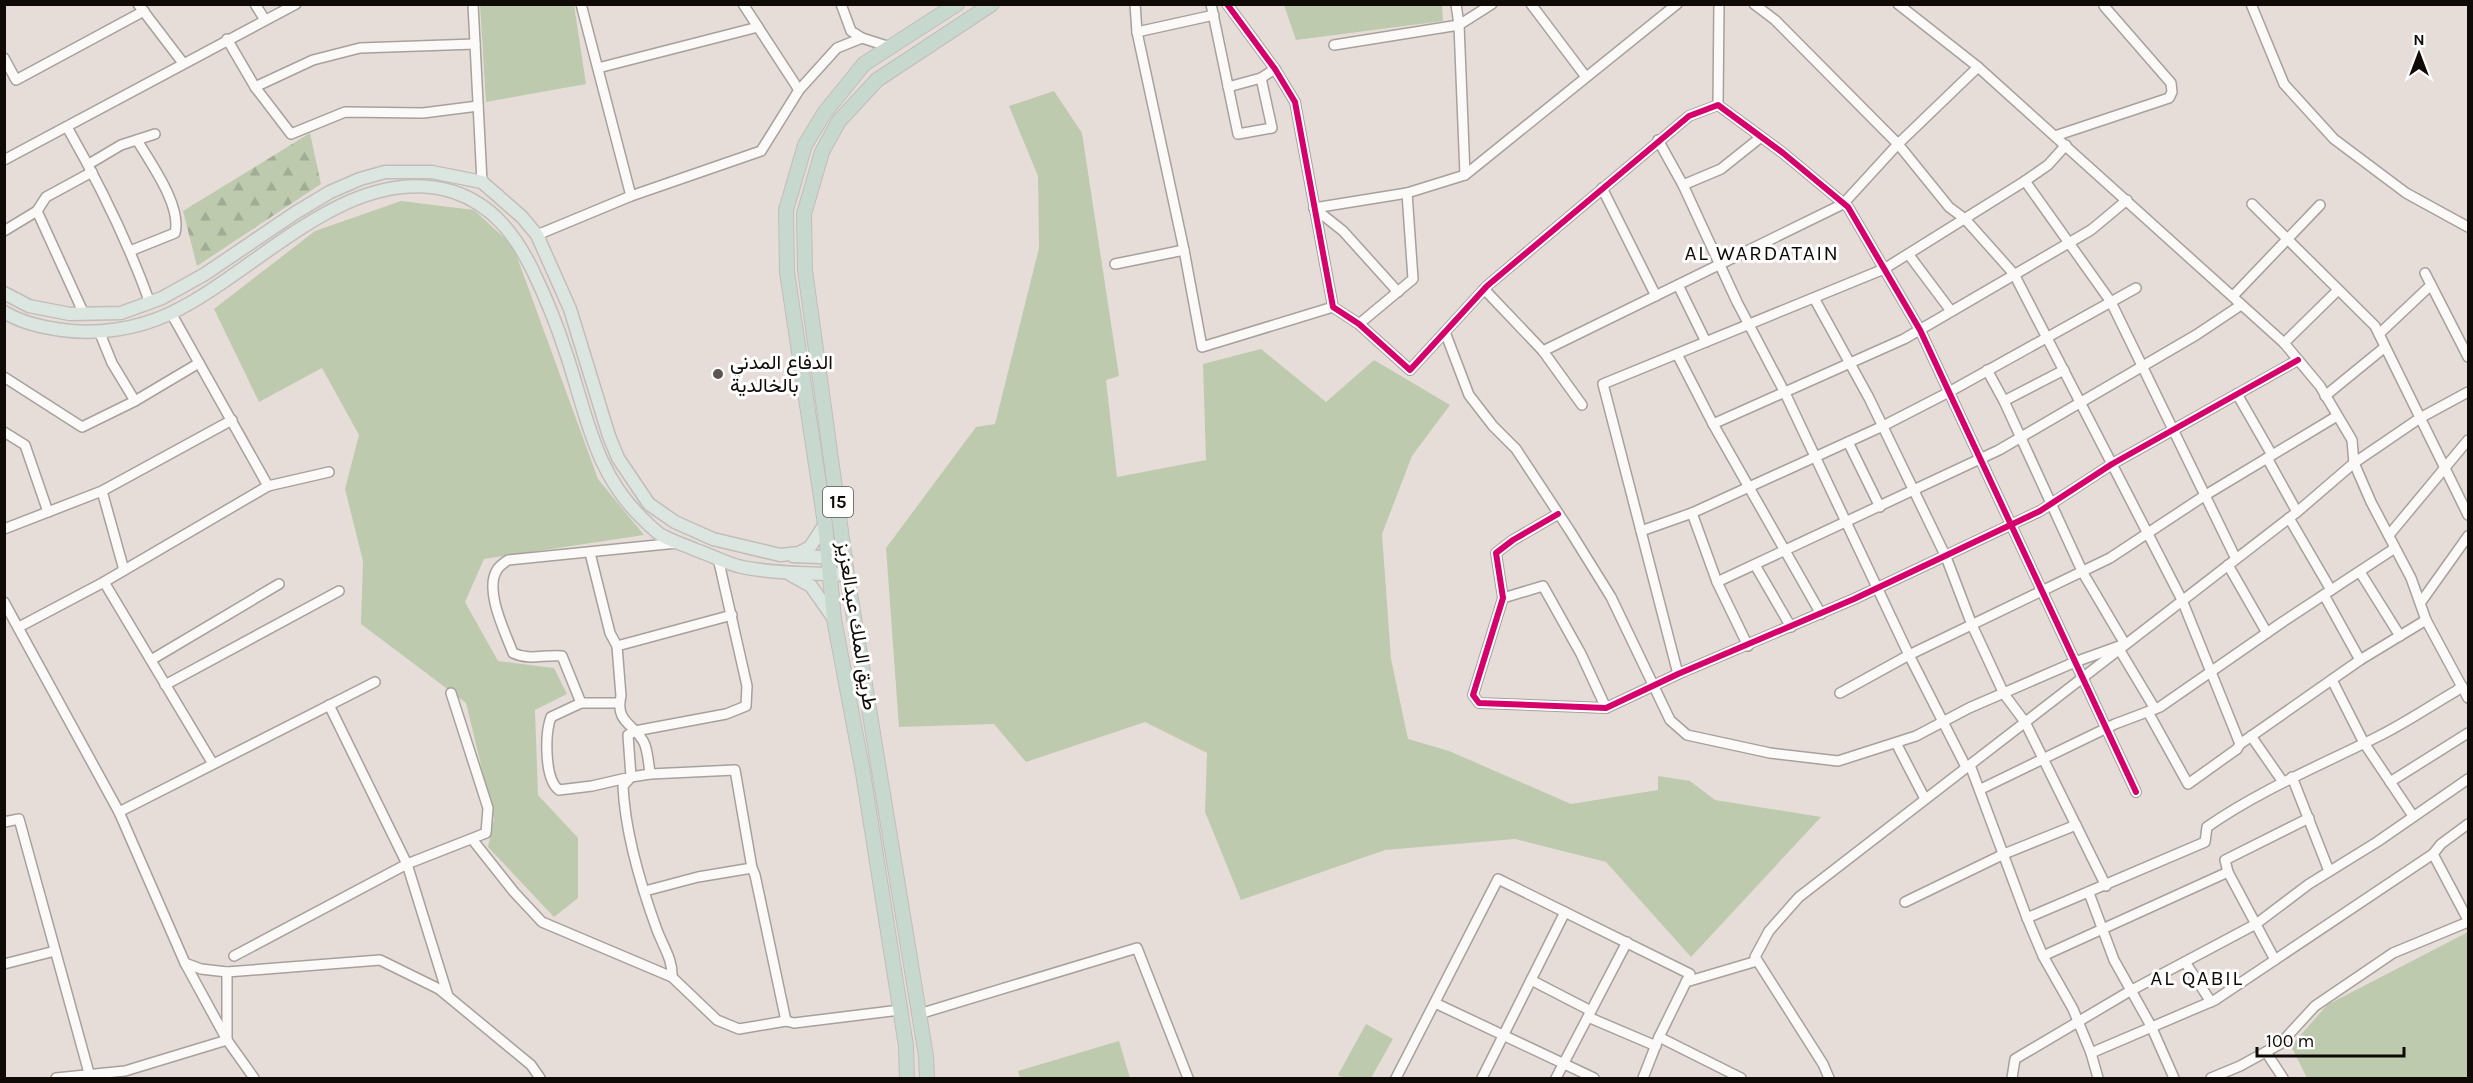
<svg xmlns="http://www.w3.org/2000/svg" width="2473" height="1083" font-family="Karla,Vazirmatn,sans-serif">
<style>
.green{fill:#bdcaae}
.forest{fill:url(#forest-firs)}
.lines{fill:none;stroke-linecap:round;stroke-linejoin:round}
.minor-casing{stroke:#a7a09c;stroke-width:12}
.major-casing{stroke:#c2bdba;stroke-width:15}
.highway-casing{stroke:#c2bdba;stroke-width:16}
.minor{stroke:#fbfaf9;stroke-width:9}
.major{stroke:#dce6e0;stroke-width:12}
.highway{stroke:#c7d9cf;stroke-width:14}
.cycleway-casing{stroke:#fff;stroke-width:10}
.cycleway{stroke:#d6006c;stroke-width:6}
.poi-dot{fill:#5b5450;stroke:#fff;stroke-width:2}
.labels{text-anchor:middle;dominant-baseline:central;stroke-width:6;stroke-linejoin:round;paint-order:stroke}
.shield{fill:#fff;stroke:#585451;stroke-width:1.5}
.shield-label{font-size:18px;font-weight:bold;fill:#100a07}
.poi-label{font-size:20px;fill:#100a07;stroke:#fff;text-anchor:start}
.street-label{font-size:20px;fill:#100a07;stroke:#fff}
.neighbourhood-label{font-size:21px;letter-spacing:1.5px;fill:#100a07;stroke:#fff}
</style>
<defs>
<pattern id="forest-firs" width="22" height="20" patternUnits="userSpaceOnUse" patternTransform="scale(1.5)"><rect width="22" height="20" fill="#bdcaae"/><path d="M5 1l3.5 6h-7zM16 11l3.5 6h-7z" fill="#a1ac94"/></pattern>
</defs>
<rect width="100%" height="100%" fill="#e7ddd8"/>
<g class="green">
<polygon points="480,5 574,5 586,84 486,102"/>
<polygon points="1284,5 1442,5 1443,21 1296,40"/>
<polygon points="1054,91 1082,133 1119,376 1106,380 1117,477 1206,460 1203,364 1261,349 1326,402 1374,360 1450,405 1412,456 1382,534 1391,659 1408,739 1449,751 1571,804 1658,790 1658,776 1690,781 1715,800 1821,817 1691,957 1606,862 1515,839 1385,850 1241,900 1205,812 1207,753 1145,722 1026,762 994,724 899,727 886,548 976,427 995,424 1039,248 1038,176 1009,106"/>
<polygon points="401,201 474,210 513,246 598,479 644,535 484,559 465,602 498,661 554,668 567,694 535,710 538,795 578,838 578,898 554,917 488,847 494,819 466,703 361,624 363,561 345,489 359,435 322,368 259,402 214,309 315,231"/>
<polygon points="2468,932 2468,1078 2307,1078 2291,1046 2327,1005"/>
<polygon points="1366,1024 1393,1039 1371,1078 1344,1078 1338,1075"/>
<polygon points="1119,1041 1130,1078 1020,1078 1018,1071"/>
</g>
<polygon class="forest" points="310,133 321,184 197,266 183,211"/>
<g class="lines">
<g class="minor-casing">
<g id="minor">
<polyline points="138,4 183,63"/>
<polyline points="255,4 265,20"/>
<polyline points="473,4 482,182"/>
<polyline points="581,4 631,196"/>
<polyline points="743,4 799,90"/>
<polyline points="1135,4 1137,32 1184,250 1202,347 1333,307"/>
<polyline points="1211,4 1238,134 1272,128 1261,78"/>
<polyline points="1227,4 1275,69 1295,102 1333,307 1359,324 1410,370 1487,286 1689,116 1718,105 1783,153 1848,207 1920,330 2136,792"/>
<polyline points="1456,4 1459,25 1465,175"/>
<polyline points="1531,4 1586,77"/>
<polyline points="1754,4 1775,20 1898,144 1949,207 1965,219 2014,274 2182,600 2240,744"/>
<polyline points="1898,4 1978,67 2284,343 2320,386 2352,440 2354,463 2371,502 2411,578 2426,620 2468,698"/>
<polyline points="2251,4 2284,84 2334,139 2406,193 2468,227"/>
<polyline points="1137,32 1214,15"/>
<polyline points="862,38 890,47"/>
<polyline points="227,39 255,87 313,60 360,48 475,44"/>
<polyline points="1334,45 1459,25 1492,4"/>
<polyline points="4,58 16,80 144,11"/>
<polyline points="598,68 758,27"/>
<polyline points="255,87 291,134 345,112 423,113 478,106"/>
<polyline points="1228,87 1261,78 1275,69"/>
<polyline points="1718,105 1719,4"/>
<path d="M67 127C99 183 128 242 150 303"/>
<polyline points="2055,136 2169,98 2172,92 2171,83 2104,6"/>
<polyline points="1658,140 1683,185 1737,302 1785,393 1909,655 1966,767"/>
<polyline points="4,160 296,4"/>
<polyline points="89,164 121,145 155,134"/>
<polyline points="2025,181 2111,302 2236,559"/>
<polyline points="1683,185 1721,169 1761,137"/>
<polyline points="1602,188 1656,296"/>
<polyline points="2252,204 2375,326 2468,515"/>
<polyline points="1314,208 1407,193 1465,175 1677,4"/>
<polyline points="1314,208 1343,231 1398,292"/>
<polyline points="37,211 84,314"/>
<polyline points="4,231 37,211 46,197 92,172"/>
<polyline points="537,235 631,196 761,151 799,90 837,48 862,38 851,31 841,4"/>
<path d="M130 251 175 233C182 206 151 164 137 140"/>
<polyline points="1909,255 1951,311"/>
<polyline points="1115,264 1184,250"/>
<polyline points="2425,273 2468,357"/>
<polyline points="1678,285 1706,342"/>
<polyline points="1484,289 1543,351 1582,405"/>
<polyline points="2234,295 2320,205"/>
<polyline points="1814,298 1869,398 1946,557 1972,625 2004,694 2025,722 2106,886"/>
<polyline points="1359,324 1413,279 1407,193"/>
<polyline points="99,331 112,363 135,401"/>
<polyline points="1445,332 1469,395 1493,426 1516,449 1570,531 1611,597 1670,720 1687,735 1770,753 1838,761 1916,736 1969,708 2075,662 2125,644 2083,573 2004,401 1987,370"/>
<polyline points="2379,334 2431,285"/>
<polyline points="2284,343 2338,290"/>
<polyline points="1543,351 1843,204 1898,144 1978,67"/>
<polyline points="1677,354 1713,424 1821,614"/>
<polyline points="4,377 82,427 135,401 199,363"/>
<polyline points="2237,394 2272,455"/>
<polyline points="2325,396 2385,347"/>
<polyline points="2004,401 2064,370"/>
<polyline points="1713,424 1904,339 2091,230 2127,200"/>
<polyline points="4,432 25,445 48,512"/>
<polyline points="1848,442 1880,507"/>
<polyline points="2267,458 2297,512"/>
<polyline points="268,486 329,472"/>
<polyline points="102,491 124,570"/>
<polyline points="1692,513 1717,582"/>
<polyline points="1558,514 1513,540 1496,553 1503,598 1473,695 1479,703 1606,708 1678,674 1854,599 2040,511 2112,464 2298,360"/>
<polyline points="2289,518 2331,590"/>
<polyline points="4,529 102,491 232,420"/>
<polyline points="1641,531 1692,513 1883,426 1949,392 2136,288"/>
<polyline points="2389,535 2468,440"/>
<path d="M590 553 610 633 617 646 621 696C614 724 638 725 645 745 648 754 649 765 650 774"/>
<polyline points="1755,565 1791,627"/>
<polyline points="2228,565 2267,633"/>
<polyline points="2360,572 2400,636"/>
<polyline points="104,582 213,764"/>
<polyline points="2324,595 2360,660"/>
<polyline points="1503,598 1543,586 1581,654 1606,708"/>
<polyline points="4,602 119,812 185,963 227,1040 254,1078"/>
<polyline points="2421,602 2468,536"/>
<polyline points="19,627 104,582 268,486 171,313"/>
<polyline points="617,646 732,615"/>
<polyline points="1748,646 1717,582 1999,450 2196,335 2241,305"/>
<polyline points="2119,649 2155,709"/>
<polyline points="151,660 279,584"/>
<polyline points="1678,674 1603,384 1884,269 2025,181 2048,165 2066,145"/>
<polyline points="2332,680 2364,743 2413,816"/>
<polyline points="165,685 339,591"/>
<polyline points="1840,693 1909,655 2110,558 2204,496 2337,416"/>
<path d="M581 703 551 717C545 733 544 779 559 790L592 786 631 777 628 735 635 731 726 714 746 706 747 686 718 558"/>
<path d="M619 703H581L562 656C544 654 530 661 513 653 505 632 484 590 497 570 499 566 504 563 508 560L677 543"/>
<polyline points="329,705 407,864 448,996"/>
<polyline points="2148,712 2188,784 2237,749 2240,744 2360,660 2426,620"/>
<polyline points="2251,736 2283,782"/>
<polyline points="1896,743 1925,799"/>
<polyline points="1970,765 2027,918 2043,956 2073,1009 2091,1053 2098,1078"/>
<polyline points="2292,777 2329,871"/>
<polyline points="2390,782 2468,733"/>
<polyline points="1981,789 2115,724 2160,707 2284,621 2392,550 2394,546"/>
<polyline points="119,812 375,682"/>
<polyline points="4,822 19,819 89,1073"/>
<polyline points="472,839 514,892 542,922 672,977 717,1020 739,1029 786,1021 794,1023 900,1010"/>
<polyline points="2433,854 2468,920"/>
<polyline points="645,891 698,877 752,868"/>
<polyline points="2089,893 2114,960 2151,1026 2174,1078"/>
<polyline points="1905,902 2004,854 2076,825"/>
<path d="M2027 918 2205 842 2207 827C2260 790 2319 766 2377 737 2404 724 2430 706 2456 691L2462 686"/>
<polyline points="234,956 407,864 486,833 488,808 451,693"/>
<polyline points="2043,956 2228,872"/>
<polyline points="2275,960 2228,872 2225,860 2309,818"/>
<polyline points="2185,962 2211,1002"/>
<polyline points="185,963 201,969 227,972 380,960 439,989 531,1065 540,1078"/>
<polyline points="4,964 55,951"/>
<path d="M672 977C673 960 663 946 657 930 641 886 625 832 623 786L631 777 650 774 735 770 752 868 755 875 786 1021"/>
<polyline points="1531,980 1591,1011"/>
<polyline points="1686,982 1757,961"/>
<polyline points="1435,1003 1594,1078"/>
<polyline points="919,1014 1137,948 1188,1078"/>
<polyline points="1588,1017 1656,1046"/>
<polyline points="1659,1037 1741,1078"/>
<polyline points="2266,1052 2283,1078"/>
<polyline points="2091,1053 2215,1000 2433,854 2441,844 2468,824"/>
<polyline points="56,1078 125,1071 227,1040 227,972"/>
<polyline points="1396,1078 1498,879 1690,974 1659,1037 1643,1078"/>
<polyline points="1482,1078 1565,912"/>
<polyline points="1556,1078 1627,942"/>
<polyline points="1829,1078 1823,1064 1755,957 1769,931 1799,897 2297,512 2354,463 2420,418 2468,392"/>
<polyline points="2012,1078 2015,1059 2130,991 2256,924 2309,884 2377,842 2468,779"/>
<polyline points="2211,1078 2240,1066 2280,1044 2315,1006 2393,953 2468,922"/>
</g>
</g>
<g class="major-casing">
<g id="major">
<polyline points="4,293 29,306 70,314 121,313 162,298 205,274 295,213 330,192 360,179 385,172 432,172 482,182 522,217 537,235 570,309 609,436 618,458 649,504 675,522 713,539 780,555 799,553 810,547 825,524"/>
<path d="M4 312C22 323 42 327 62 330 97 335 137 329 169 314 256 274 349 159 454 192 493 205 516 236 533 271 546 298 557 325 566 353 587 415 594 473 644 520 649 525 655 531 661 535 671 541 685 545 696 550 711 555 727 564 742 567 777 574 812 573 847 575"/>
<polyline points="793,556 846,558"/>
<polyline points="791,575 811,586 834,619"/>
</g>
</g>
<g class="highway-casing">
<g id="highway">
<polyline points="907,1078 906,1046 863,773 834,619 825,524 787,272 786,210 805,145 825,112 864,64 957,4"/>
<polyline points="927,1078 926,1056 847,575 805,270 804,214 822,152 839,121 877,80 992,4"/>
</g>
</g>
<use href="#minor" class="minor"/>
<use href="#major" class="major"/>
<use href="#highway" class="highway"/>
<g class="cycleway-casing">
<g id="cycleway">
<polyline points="1227,4 1275,69 1295,102 1333,307 1359,324 1410,370 1487,286 1689,116 1718,105 1783,153 1848,207 1920,330 2136,792"/>
<polyline points="1558,514 1513,540 1496,553 1503,598 1473,695 1479,703 1606,708 1678,674 1854,599 2040,511 2112,464 2298,360"/>
</g>
</g>
<use href="#cycleway" class="cycleway"/>
</g>
<circle class="poi-dot" cx="718" cy="374" r="6"/>
<g class="labels">
<rect class="shield" x="823" y="487" width="30" height="30" rx="4.5"/>
<g class="shield-label">
<text x="838" y="502">15</text>
</g>
<g class="poi-label">
<text x="730" y="362">الدفاع المدني<tspan x="730" dy="23">بالخالدية</tspan></text>
</g>
<g class="street-label">
<text transform="translate(857 626) rotate(81)">طريق الملك عبدالعزيز</text>
</g>
<g class="neighbourhood-label">
<text x="1762" y="253">AL WARDATAIN</text>
<text x="2197" y="978">AL QABIL</text>
</g>
</g>
<rect width="2473" height="1083" fill="none" stroke="#100a07" stroke-width="12"/>
<g transform="translate(2419 54)" stroke="#ffffff" stroke-width="4.5" paint-order="stroke">
<path d="M0-4.5L10 22L0 15L-10 22Z" fill="#100a07"/>
<text y="-9" font-size="16" font-weight="bold" text-anchor="middle" fill="#100a07">N</text>
</g>
<path d="M2257 1047v9h147v-9" fill="none" stroke="#100a07" stroke-width="3"/>
<text x="2266" y="1047" font-size="18" fill="#100a07" stroke="#ffffff" stroke-width="4.5" paint-order="stroke">100 m</text>
</svg>
